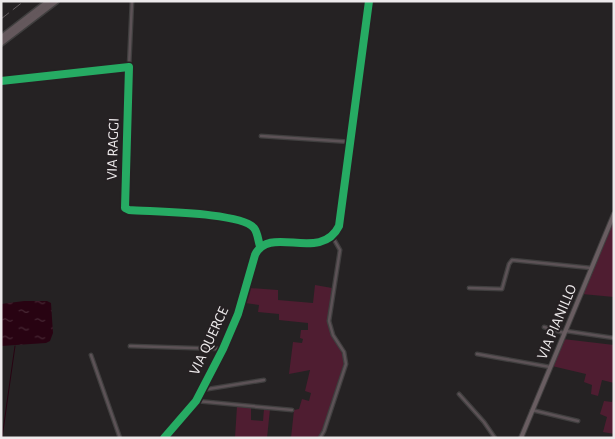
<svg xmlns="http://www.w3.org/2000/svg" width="615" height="439" font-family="'Alegreya Sans',sans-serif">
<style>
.grass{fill:#4f1d31}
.water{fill:url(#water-ripples)}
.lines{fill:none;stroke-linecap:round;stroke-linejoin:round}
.stream{stroke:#280312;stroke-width:1}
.street-casing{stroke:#403f3f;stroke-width:5}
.secondary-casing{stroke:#403f3f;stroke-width:6}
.highway-casing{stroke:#403f3f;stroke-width:8}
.street{stroke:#5c5256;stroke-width:2.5}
.secondary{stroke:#695d61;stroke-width:4}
.highway{stroke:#64585c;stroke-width:5}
.rail{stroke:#666062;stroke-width:1;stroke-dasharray:10 5;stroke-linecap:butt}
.cycleway-casing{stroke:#262123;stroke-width:11}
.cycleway{stroke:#26ab63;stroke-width:8}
.labels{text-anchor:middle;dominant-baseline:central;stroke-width:4;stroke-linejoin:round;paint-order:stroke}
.street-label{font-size:15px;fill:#edeaeb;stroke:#262123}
</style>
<defs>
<pattern id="water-ripples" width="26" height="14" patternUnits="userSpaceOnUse" patternTransform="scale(1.25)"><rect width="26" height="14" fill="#280312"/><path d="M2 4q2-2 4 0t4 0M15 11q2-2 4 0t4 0" fill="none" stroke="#482835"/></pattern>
</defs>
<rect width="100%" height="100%" fill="#252223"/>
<g class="grass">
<polygon points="612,222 614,222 614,297 582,294"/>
<path d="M315 285 332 288 328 325C331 339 344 349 344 363L324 426 318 438H291L294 410 299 409 302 399 309 401 311 393 305 391 310 370 289 374 293 342 302 343 303 339 300 338 301 330H308V323L279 320V314L258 312 259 305 245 303 249 288 278 290V300L313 303Z"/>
<polygon points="563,339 614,345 614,383 602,380 598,396 591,394 592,385 584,382 586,374 552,366"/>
<polygon points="614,396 614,434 603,432 607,417 600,414 604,401 612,402"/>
<polygon points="237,406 251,406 251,420 263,421 264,409 270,409 267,438 235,438"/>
</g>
<polygon class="water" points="24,301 47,301 51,303 53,333 50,341 46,343 1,346 1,304"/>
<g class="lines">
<polyline class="stream" points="2,438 15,346"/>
<g class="street-casing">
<g id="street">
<polyline points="129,67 132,1"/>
<path d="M1 81 129 67 125 208 129 210C152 212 241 212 254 228 258 233 258 241 260 246"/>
<polyline points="261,136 351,142"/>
<polyline points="469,288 502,289 509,264 512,260 591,268"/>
<polyline points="544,327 564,333"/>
<polyline points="566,331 614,338"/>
<polyline points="130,346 223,349"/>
<polyline points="477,354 550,367"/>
<polyline points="91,355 120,438"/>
<polyline points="202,390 264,380"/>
<polyline points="459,394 484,422 495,438"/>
<polyline points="197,401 292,410"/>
<polyline points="532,410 578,421"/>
<polyline points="320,438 324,431 346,364 344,352 333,335 329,321 340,250 332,236"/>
</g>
</g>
<g class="secondary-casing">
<g id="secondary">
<path d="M164 438 196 401 223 349 238 314 255 255C269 224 321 263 339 226L369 3"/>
<polyline points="521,438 614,214"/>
</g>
</g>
<g class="highway-casing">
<g id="highway">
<polyline points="1,38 49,1"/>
<polyline points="1,43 56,1"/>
</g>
</g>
<use href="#street" class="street"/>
<use href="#secondary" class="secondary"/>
<use href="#highway" class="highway"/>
<polyline class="rail" points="1,19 24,1"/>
<g class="cycleway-casing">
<g id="cycleway">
<path d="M1 81 129 67 125 208 129 210C152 212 241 212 254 228 258 233 258 241 260 246"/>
<path d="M164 438 196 401 223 349 238 314 255 255C269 224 321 263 339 226L369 1"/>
</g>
</g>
<use href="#cycleway" class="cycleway"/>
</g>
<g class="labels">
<g class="street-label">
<text transform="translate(113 149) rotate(-88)">VIA RAGGI</text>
<text transform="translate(557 322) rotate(-67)">VIA PIANILLO</text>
<text transform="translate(209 341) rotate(-65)">VIA QUERCE</text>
</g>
</g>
<rect width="615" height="439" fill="none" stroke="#edeaeb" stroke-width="5"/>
</svg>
